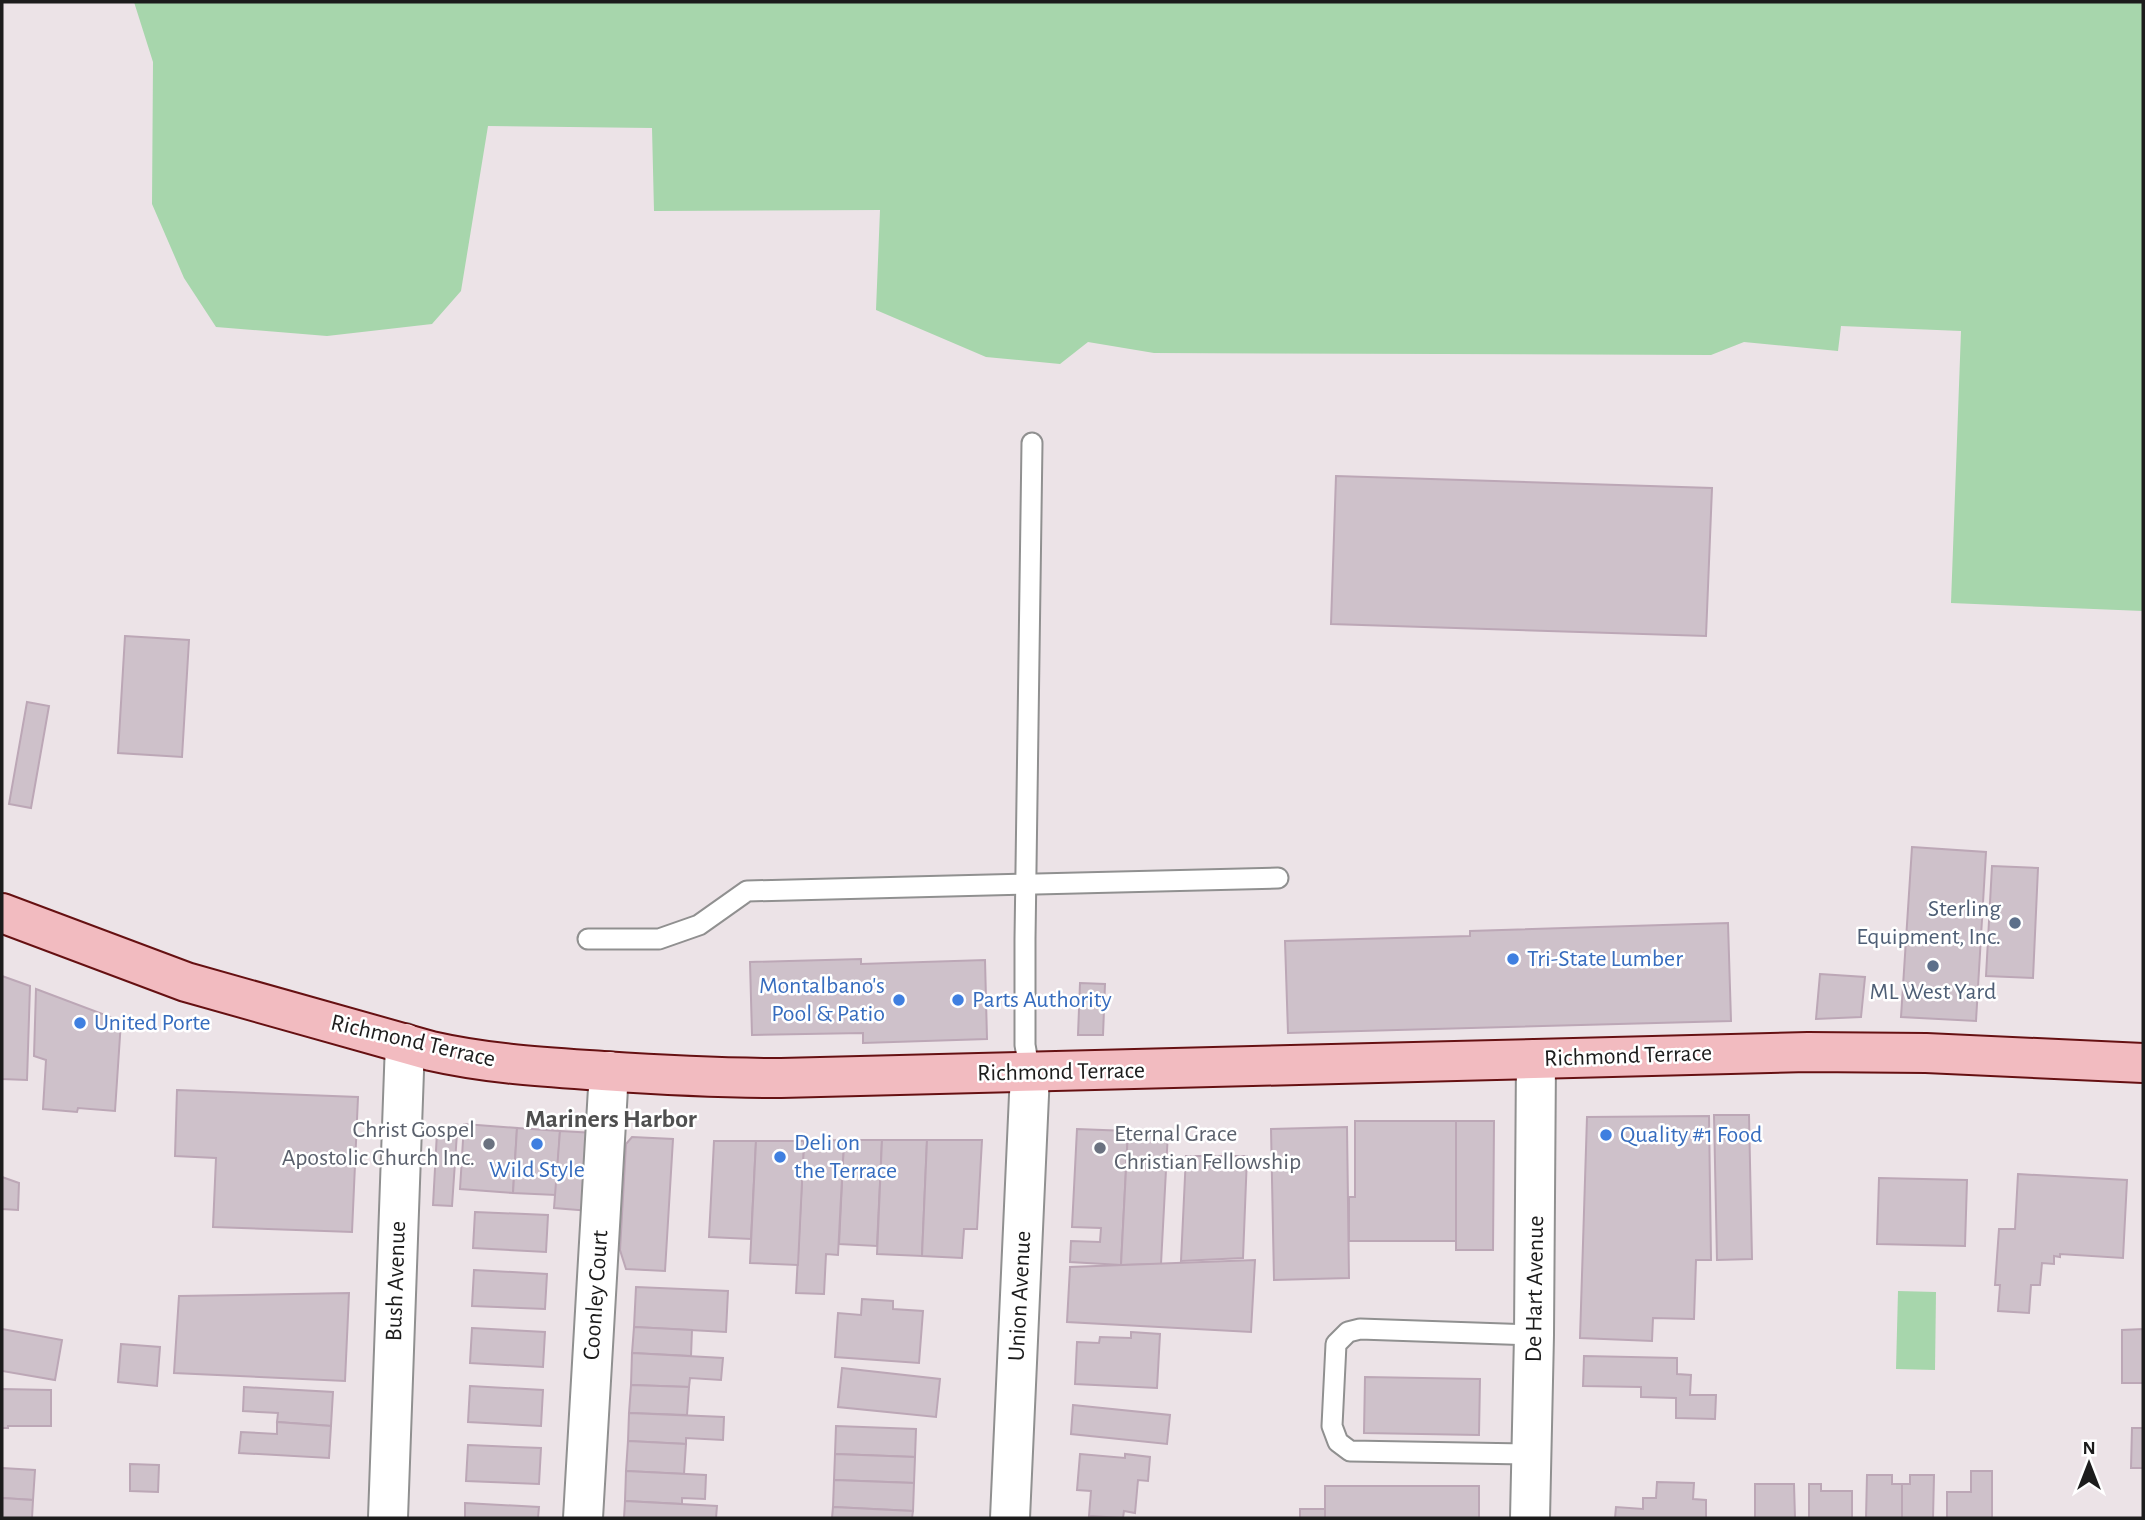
<svg xmlns="http://www.w3.org/2000/svg" width="2145" height="1520" font-family="'Alegreya Sans',sans-serif">
<style>
.water{fill:#a7d6ac}
.building{fill:#cec1ca;stroke:#bca7b6;stroke-width:2}
.lines{fill:none;stroke-linecap:round;stroke-linejoin:round}
.lane-casing{stroke:#909090;stroke-width:23}
.street-casing{stroke:#909090;stroke-width:42}
.secondary-casing{stroke:#661012;stroke-width:42}
.lane{stroke:#fff;stroke-width:19}
.street{stroke:#fff;stroke-width:38}
.secondary{stroke:#f2bbc0;stroke-width:38}
.service-dot{fill:#5c6f8a;stroke:#fff;stroke-width:2.5}
.shop-dot{fill:#3f7fe0;stroke:#fff;stroke-width:2.5}
.worship-dot{fill:#6b7280;stroke:#fff;stroke-width:2.5}
.labels{text-anchor:middle;dominant-baseline:central;stroke-width:5;stroke-linejoin:round;paint-order:stroke}
.service-label{font-size:24px;fill:#4e5e75;stroke:#fff;text-anchor:end}
.shop-label{font-size:24px;fill:#366cbe;stroke:#fff;text-anchor:start}
.street-label{font-size:24px;fill:#1c1c1c;stroke:#fff}
.worship-label{font-size:24px;fill:#5b616d;stroke:#fff;text-anchor:end}
.neighbourhood-label{font-size:26px;font-weight:bold;fill:#4f4f4f;stroke:#fff}
</style>
<rect width="100%" height="100%" fill="#ece3e7"/>
<g class="water">
<polygon points="134,2 2143,2 2143,611 1951,603 1961,331 1841,326 1838,351 1744,342 1711,355 1154,353 1088,342 1060,364 986,357 876,310 880,210 654,211 652,128 488,126 461,291 432,324 327,336 216,327 184,278 152,204 153,62"/>
<polygon points="1898,1291 1936,1292 1935,1370 1896,1369"/>
</g>
<g class="building">
<polygon points="1336,476 1712,488 1706,636 1331,624"/>
<polygon points="125,636 189,640 182,757 118,753"/>
<polygon points="27,702 49,706 31,808 9,804"/>
<polygon points="1912,847 1986,852 1976,1021 1901,1017"/>
<polygon points="1992,866 2038,868 2033,978 1986,976"/>
<polygon points="1728,923 1731,1021 1288,1033 1285,941 1470,936 1470,931"/>
<polygon points="861,959 861,964 985,960 987,1039 863,1043 863,1033 752,1035 750,962"/>
<polygon points="1820,974 1865,977 1861,1017 1816,1019"/>
<polygon points="2,976 30,986 27,1080 2,1079"/>
<polygon points="1080,983 1105,984 1103,1035 1078,1035"/>
<polygon points="36,989 121,1021 115,1111 78,1108 77,1112 43,1109 46,1060 34,1056"/>
<polygon points="177,1090 358,1097 352,1232 213,1227 216,1158 175,1156"/>
<polygon points="1714,1115 1749,1115 1752,1259 1717,1260"/>
<polygon points="1709,1116 1711,1260 1696,1260 1694,1319 1653,1318 1652,1341 1580,1338 1587,1117"/>
<polygon points="1355,1121 1456,1121 1456,1241 1349,1241 1349,1197 1355,1197"/>
<polygon points="1456,1121 1494,1121 1493,1250 1456,1250"/>
<polygon points="464,1124 517,1128 513,1193 460,1189"/>
<polygon points="1347,1127 1349,1278 1274,1280 1271,1129"/>
<polygon points="517,1128 560,1131 556,1195 513,1193"/>
<polygon points="1077,1129 1128,1131 1121,1265 1070,1262 1071,1241 1100,1242 1101,1228 1072,1227"/>
<polygon points="560,1131 595,1133 590,1211 554,1208"/>
<polygon points="1128,1131 1168,1132 1161,1264 1121,1265"/>
<polygon points="437,1132 457,1133 452,1206 433,1205"/>
<polygon points="632,1137 673,1139 665,1271 626,1269 620,1250 626,1144"/>
<polygon points="844,1140 882,1140 877,1246 839,1244"/>
<polygon points="844,1140 838,1255 826,1254 824,1294 796,1293 804,1141"/>
<polygon points="882,1140 927,1140 922,1256 877,1254"/>
<polygon points="927,1140 982,1140 977,1229 964,1229 962,1258 922,1256"/>
<polygon points="714,1141 756,1141 751,1239 709,1237"/>
<polygon points="756,1141 804,1141 798,1265 750,1263"/>
<polygon points="1186,1156 1247,1156 1243,1258 1181,1261"/>
<polygon points="2018,1174 2127,1180 2123,1258 2060,1254 2060,1257 2054,1256 2054,1264 2042,1263 2040,1285 2031,1285 2029,1313 1998,1311 2000,1285 1995,1285 1999,1229 2015,1229"/>
<polygon points="2,1177 19,1183 18,1210 2,1209"/>
<polygon points="1879,1178 1967,1180 1965,1246 1877,1244"/>
<polygon points="475,1212 548,1215 546,1252 473,1248"/>
<polygon points="1255,1260 1251,1332 1067,1322 1070,1267"/>
<polygon points="474,1270 547,1274 545,1309 472,1306"/>
<polygon points="636,1287 728,1291 726,1332 634,1327"/>
<polygon points="349,1293 345,1381 174,1373 179,1296"/>
<polygon points="862,1299 893,1301 893,1309 923,1311 919,1363 835,1357 838,1313 861,1315"/>
<polygon points="634,1327 692,1330 691,1356 632,1353"/>
<polygon points="472,1328 545,1332 543,1367 470,1363"/>
<polygon points="2,1329 62,1340 55,1380 2,1371"/>
<polygon points="2143,1329 2143,1383 2122,1383 2122,1330"/>
<polygon points="1131,1332 1160,1334 1157,1388 1075,1384 1077,1342 1099,1343 1100,1337 1131,1338"/>
<polygon points="121,1344 160,1347 157,1386 118,1382"/>
<polygon points="632,1353 723,1358 721,1380 690,1378 689,1387 631,1385"/>
<polygon points="1584,1356 1677,1358 1677,1374 1691,1375 1690,1395 1716,1395 1715,1419 1676,1418 1676,1398 1641,1397 1641,1387 1583,1386"/>
<polygon points="842,1368 940,1379 936,1417 838,1407"/>
<polygon points="1365,1377 1480,1379 1479,1435 1364,1433"/>
<polygon points="631,1385 689,1387 687,1415 629,1413"/>
<polygon points="470,1386 543,1390 541,1426 468,1422"/>
<polygon points="244,1387 333,1392 331,1426 277,1422 278,1413 243,1411"/>
<polygon points="2,1389 51,1390 51,1426 8,1426 8,1428 2,1428"/>
<polygon points="1073,1405 1170,1415 1167,1444 1071,1434"/>
<polygon points="629,1413 724,1417 723,1440 686,1438 686,1444 628,1441"/>
<polygon points="277,1422 331,1426 329,1458 239,1453 241,1432 277,1434"/>
<polygon points="836,1426 916,1429 915,1457 835,1454"/>
<polygon points="2132,1428 2143,1428 2143,1468 2131,1468"/>
<polygon points="628,1441 686,1444 684,1474 626,1471"/>
<polygon points="468,1445 541,1448 539,1484 466,1481"/>
<polygon points="835,1454 915,1457 914,1483 834,1480"/>
<polygon points="1080,1454 1125,1458 1125,1454 1150,1457 1148,1481 1138,1480 1135,1513 1124,1511 1123,1518 1089,1516 1091,1491 1077,1490"/>
<polygon points="130,1464 159,1465 158,1492 130,1491"/>
<polygon points="2,1468 35,1470 33,1500 2,1498"/>
<polygon points="626,1471 706,1475 705,1499 682,1498 682,1504 625,1501"/>
<polygon points="1971,1471 1992,1471 1992,1518 1947,1518 1947,1492 1971,1492"/>
<polygon points="1867,1475 1892,1475 1892,1484 1902,1484 1902,1518 1866,1518"/>
<polygon points="1910,1475 1934,1475 1933,1518 1902,1518 1902,1484 1910,1484"/>
<polygon points="834,1480 914,1483 913,1511 833,1507"/>
<polygon points="1657,1482 1694,1483 1693,1499 1706,1500 1706,1518 1615,1518 1616,1507 1643,1509 1643,1498 1656,1498"/>
<polygon points="1755,1484 1794,1484 1795,1518 1755,1518"/>
<polygon points="1809,1484 1821,1484 1821,1491 1852,1491 1852,1518 1809,1518"/>
<rect x="1325" y="1486" width="154" height="32"/>
<polygon points="2,1498 33,1500 32,1518 2,1518"/>
<polygon points="625,1501 717,1506 716,1518 624,1518"/>
<polygon points="465,1503 539,1507 538,1518 465,1518"/>
<polygon points="833,1507 913,1511 912,1518 832,1518"/>
<rect x="1300" y="1509" width="25" height="9"/>
</g>
<g class="lines">
<g class="lane-casing">
<g id="lane">
<polyline points="588,939 659,939 699,925 747,891 1278,878"/>
<polyline points="1030,1073 1025,1045 1025,939 1032,443"/>
<polyline points="1532,1454 1350,1451 1338,1442 1332,1426 1336,1344 1348,1332 1360,1329 1534,1335"/>
</g>
</g>
<g class="street-casing">
<g id="street">
<polyline points="388,1518 405,1043"/>
<polyline points="583,1518 609,1071"/>
<polyline points="1010,1518 1030,1073"/>
<polyline points="1530,1518 1534,1335 1536,1059"/>
</g>
</g>
<g class="secondary-casing">
<path id="secondary" d="M2 913 186 982 431 1051C488 1064 545 1067 603 1071 662 1075 721 1078 781 1078L1808 1052 1926 1053 2143 1063"/>
</g>
<use href="#lane" class="lane"/>
<use href="#street" class="street"/>
<use href="#secondary" class="secondary"/>
</g>
<g class="service-dot">
<circle cx="2015" cy="923" r="7"/>
<circle cx="1933" cy="966" r="7"/>
</g>
<g class="shop-dot">
<circle cx="1513" cy="959" r="7"/>
<circle cx="899" cy="1000" r="7"/>
<circle cx="958" cy="1000" r="7"/>
<circle cx="80" cy="1023" r="7"/>
<circle cx="1606" cy="1135" r="7"/>
<circle cx="537" cy="1144" r="7"/>
<circle cx="780" cy="1157" r="7"/>
</g>
<g class="worship-dot">
<circle cx="489" cy="1144" r="7"/>
<circle cx="1100" cy="1148" r="7"/>
</g>
<g class="labels">
<g class="service-label">
<text x="2001" y="909">Sterling<tspan x="2001" dy="28">Equipment, Inc.</tspan></text>
<text x="1933" y="992" text-anchor="middle">ML West Yard</text>
</g>
<g class="shop-label">
<text x="1527" y="959">Tri-State Lumber</text>
<text x="885" y="986" text-anchor="end">Montalbano's<tspan x="885" dy="28">Pool &amp; Patio</tspan></text>
<text x="972" y="1000">Parts Authority</text>
<text x="94" y="1023">United Porte</text>
<text x="1620" y="1135">Quality #1 Food</text>
<text x="794" y="1143">Deli on<tspan x="794" dy="28">the Terrace</tspan></text>
<text x="537" y="1170" text-anchor="middle">Wild Style</text>
</g>
<g class="street-label">
<text transform="translate(413 1041) rotate(13)">Richmond Terrace</text>
<text transform="translate(1628 1056) rotate(-2)">Richmond Terrace</text>
<text transform="translate(1061 1072) rotate(-1)">Richmond Terrace</text>
<text transform="translate(396 1281) rotate(-88)">Bush Avenue</text>
<text transform="translate(1535 1289) rotate(-89)">De Hart Avenue</text>
<text transform="translate(596 1295) rotate(-86)">Coonley Court</text>
<text transform="translate(1020 1296) rotate(-87)">Union Avenue</text>
</g>
<g class="worship-label">
<text x="475" y="1130">Christ Gospel<tspan x="475" dy="28">Apostolic Church Inc.</tspan></text>
<text x="1114" y="1134" text-anchor="start">Eternal Grace<tspan x="1114" dy="28">Christian Fellowship</tspan></text>
</g>
<g class="neighbourhood-label">
<text x="611" y="1119">Mariners Harbor</text>
</g>
</g>
<rect width="2145" height="1520" fill="none" stroke="#1c1c1c" stroke-width="7"/>
<g transform="translate(2089 1464)" stroke="#ffffff" stroke-width="5" paint-order="stroke">
<path d="M0-5L12 26L0 18L-12 26Z" fill="#1c1c1c"/>
<text y="-10" font-size="19" font-weight="bold" text-anchor="middle" fill="#1c1c1c">N</text>
</g>
</svg>
